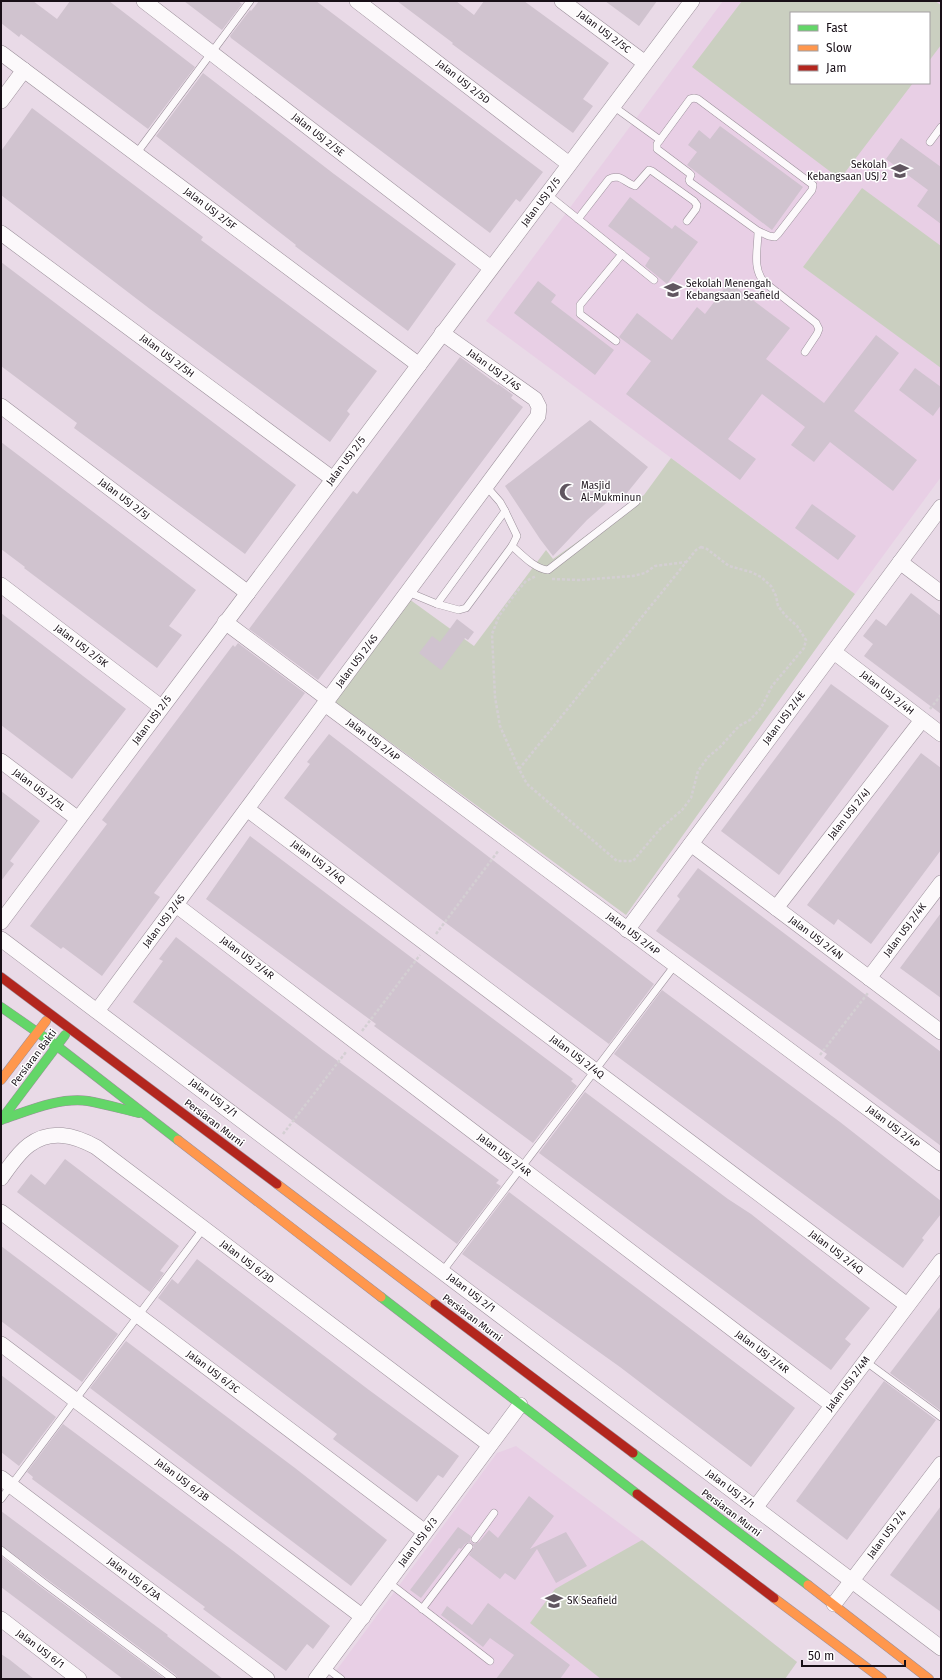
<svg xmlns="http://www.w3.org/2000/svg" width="942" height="1680" font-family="'Fira Sans',sans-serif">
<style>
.built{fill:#e8cfe5;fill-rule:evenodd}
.green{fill:#cacfc0}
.building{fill:#d0c3cf}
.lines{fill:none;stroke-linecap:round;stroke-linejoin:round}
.lane-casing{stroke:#9c909b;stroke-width:8}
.street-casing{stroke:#9c909b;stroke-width:16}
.fast-casing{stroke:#9c909b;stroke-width:10}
.slow-casing{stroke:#9c909b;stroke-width:10}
.jam-casing{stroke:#9c909b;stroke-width:10}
.path{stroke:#d4cfd3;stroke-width:2.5;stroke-dasharray:3 2;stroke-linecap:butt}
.lane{stroke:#fcf9fb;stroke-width:7}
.street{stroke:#fcf9fb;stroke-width:15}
.fast{stroke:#63d668;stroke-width:9}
.slow{stroke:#ff974d;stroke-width:9}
.jam{stroke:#b3261e;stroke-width:9}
.labels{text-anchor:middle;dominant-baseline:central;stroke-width:3;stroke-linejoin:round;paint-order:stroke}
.street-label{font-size:10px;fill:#180f17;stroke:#fff}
.poi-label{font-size:10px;fill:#180f17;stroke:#fff;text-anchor:start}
</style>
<rect width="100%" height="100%" fill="#e9dae7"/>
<g class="built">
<path d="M723 1H941V477L855 594 486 321ZM791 13H929V83H791Z"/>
<polygon points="516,1446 642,1540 797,1662 785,1679 330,1679 497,1453"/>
</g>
<g class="green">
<polygon points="742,1 935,1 941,5 941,45 929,61 929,13 791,13 791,83 913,83 840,179 692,67"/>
<polygon points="862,188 941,246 941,368 803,267"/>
<polygon points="671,458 855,594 626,915 334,701 409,599 474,646 546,550 553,559 644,495"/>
<polygon points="642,1540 797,1662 785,1679 601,1679 530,1623 555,1589"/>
</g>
<g class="building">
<polygon points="1,1 33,1 57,19 70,1 109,1 195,67 148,129 21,34 19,37 1,23"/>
<polygon points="184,1 238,1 242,4 222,30"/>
<polygon points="259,1 316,1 543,172 520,202 516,199 490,233 231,38 230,36 250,10 251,11"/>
<polygon points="397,1 456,1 474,15 484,1 524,1 609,63 583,99 593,106 573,133 452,44 453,43"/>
<polygon points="605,1 657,1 639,26"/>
<polygon points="203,73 334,174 456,264 408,331 295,246 296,245 156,136"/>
<polygon points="32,108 203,237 201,240 377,371 347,411 350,414 330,442 150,309 1,195 1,151"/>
<polygon points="720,126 803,187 772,230 687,165 697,152 688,145 699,130 710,139"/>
<polygon points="901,138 941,167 941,224 917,206 928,190 886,159"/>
<polygon points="630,197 672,229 675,225 698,242 667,284 645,266 650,258 608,226"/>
<polygon points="1,262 296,485 245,554 74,428 77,423 1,366"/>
<polygon points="538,281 556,295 551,302 614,350 595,375 514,313"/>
<polygon points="729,282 790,328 766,359 824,403 876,335 899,353 854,411 917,460 893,491 830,442 814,462 791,445 805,427 762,394 728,439 756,459 740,480 626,394 651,361 619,337 637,313 672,340 697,307 705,314"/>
<polygon points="460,357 498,385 498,384 513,395 511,398 523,407 318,680 249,629 353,491 357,494"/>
<polygon points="915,368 941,387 941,405 933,416 899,390"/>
<polygon points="590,420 648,467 618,504 612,498 587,520 553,556 540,539 505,486"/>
<polygon points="1,442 196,590 169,626 182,635 157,668 24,568 25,567 1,549"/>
<polygon points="812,504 856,536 838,560 795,528"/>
<polygon points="911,593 941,616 941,714 864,656 873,644 863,636 876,619 886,626"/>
<polygon points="1,613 126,709 72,779 1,725"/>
<polygon points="457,619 474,632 468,640 465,638 441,670 419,653 432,636 440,642"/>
<polygon points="238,643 305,693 154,893 160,897 102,976 63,947 61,949 30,926 107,824 102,820 233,645 235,647"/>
<polygon points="831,684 889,726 779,875 721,831"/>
<polygon points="329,734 654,984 609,1044 450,926 284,798 310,764 307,762"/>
<polygon points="921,753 941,768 941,850 871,944 838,919 834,925 807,905"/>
<polygon points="1,791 40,821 10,861 14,864 1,881"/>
<polygon points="250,836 573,1079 571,1081 577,1086 533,1143 374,1026 376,1024 206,899"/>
<polygon points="698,868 941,1052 941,1146 824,1058 827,1054 656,931 680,899 677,896"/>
<polygon points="941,913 941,998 900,968"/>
<polygon points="176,937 323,1050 499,1180 496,1183 501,1186 457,1244 277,1109 133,1002 163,961 159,959"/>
<polygon points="662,990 840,1122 941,1201 941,1214 922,1238 924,1240 903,1268 614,1054"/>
<polygon points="585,1092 728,1199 751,1214 870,1308 845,1339 851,1344 831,1370 539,1153"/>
<polygon points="65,1159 179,1246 160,1271 164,1273 150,1292 17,1192 31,1174 45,1185"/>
<polygon points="509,1192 675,1317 795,1408 751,1467 620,1367 462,1254"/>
<polygon points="1,1246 118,1334 82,1382 1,1321"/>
<polygon points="197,1259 369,1390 459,1456 443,1478 438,1475 417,1502 333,1439 337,1434 158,1298 172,1279 178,1284"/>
<polygon points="941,1306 941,1411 890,1373"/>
<polygon points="126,1341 295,1468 387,1540 351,1586 90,1388"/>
<polygon points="1,1375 56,1417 19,1466 1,1452"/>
<polygon points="884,1381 936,1420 847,1540 796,1501"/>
<polygon points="63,1424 232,1550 330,1626 313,1649 307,1644 286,1671 203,1609 205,1607 32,1479 33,1477 27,1472"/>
<polygon points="529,1496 554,1516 530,1549 566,1532 587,1566 556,1583 537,1549 515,1580 505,1573 500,1579 469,1555 474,1547 472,1543 469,1542 465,1544 461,1549 459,1548 421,1598 410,1590 458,1527 471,1536 470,1541 474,1544 479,1542 489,1530 498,1538"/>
<polygon points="941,1506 941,1612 890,1575"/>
<polygon points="1,1511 168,1635 167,1636 223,1679 178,1679 176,1675 1,1545"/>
<polygon points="1,1556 41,1587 165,1679 123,1679 1,1587"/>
<polygon points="488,1603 570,1665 560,1679 496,1679 514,1655 490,1638 483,1647 441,1615 447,1606 472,1625"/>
<polygon points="1,1654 10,1660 34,1679 1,1679"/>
</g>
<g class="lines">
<g class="lane-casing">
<g id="lane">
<polyline points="613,106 660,140"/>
<polyline points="930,142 941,127"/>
<polyline points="136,154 250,1"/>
<polyline points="547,194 654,280"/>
<path d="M578 219 609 179C620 173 625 183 635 186L649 170 652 171 694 201 697 205 696 209 687 221"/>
<path d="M758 231 690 182 689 180 691 175 689 173 657 149V144L690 99 694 98 698 99 813 185 812 190 778 234 775 237 769 236 758 231C758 249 752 268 764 282L816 323 819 329 817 334 805 352"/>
<polyline points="616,341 580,314 580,305 622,254"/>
<path d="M512 546C522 555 535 569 548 570L636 502"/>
<polyline points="408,592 437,604 505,511 500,502 486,486"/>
<polyline points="437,604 459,610 466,608 512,546 517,536 505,511"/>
<polyline points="442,1272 675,965"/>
<polyline points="865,1361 941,1417"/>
<polyline points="1,1499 203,1229"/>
<polyline points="475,1539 494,1513"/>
<polyline points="1,1550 44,1583 173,1679"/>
<polyline points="388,1582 490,1661"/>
<polyline points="422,1609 469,1547"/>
<polyline points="325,1667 341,1679"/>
</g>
</g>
<g class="street-casing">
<g id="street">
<polyline points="144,1 491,268"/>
<polyline points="357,1 569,164"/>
<polyline points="562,1 645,63"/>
<polyline points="1,53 419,365"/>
<polyline points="1,101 24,70"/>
<polyline points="1,233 333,479"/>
<polyline points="1,406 248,593"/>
<polyline points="900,562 941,593"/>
<polyline points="1,585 161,707"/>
<polyline points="225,622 328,699"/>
<polyline points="834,652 941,734"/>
<polyline points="325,704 941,1163"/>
<polyline points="1,761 78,819"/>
<polyline points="247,809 907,1305"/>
<polyline points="691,844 941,1032"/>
<polyline points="176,905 832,1405"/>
<polyline points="776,908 922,720"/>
<polyline points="1,922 692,1"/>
<polyline points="627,930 941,507"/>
<polyline points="1,939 941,1648"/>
<polyline points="869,978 941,883"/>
<polyline points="97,1011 538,416 539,407 535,399 442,333"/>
<path d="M1 1178C9 1167 18 1153 29 1145 51 1129 74 1135 96 1147L490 1445"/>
<polyline points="1,1212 425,1532"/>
<polyline points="1,1344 363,1617"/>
<polyline points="1,1478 267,1679"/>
<polyline points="755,1508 941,1261"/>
<polyline points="834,1604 941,1464"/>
<polyline points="1,1619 79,1679"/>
<polyline points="316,1679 520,1405"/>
</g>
</g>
<g class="fast-casing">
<g id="fast">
<polyline points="1,1007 57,1046 178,1140"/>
<path d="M1 1120C28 1111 59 1097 88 1101 105 1104 122 1109 139 1113"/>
<polyline points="1,1120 65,1035"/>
<polyline points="381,1297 637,1494"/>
<polyline points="633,1453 808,1585"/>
</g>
</g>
<g class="slow-casing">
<g id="slow">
<polyline points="1,1080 46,1021"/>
<polyline points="178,1140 381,1297"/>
<polyline points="277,1184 435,1304"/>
<polyline points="808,1585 929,1679"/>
<polyline points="774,1598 882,1679"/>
</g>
</g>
<g class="jam-casing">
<g id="jam">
<polyline points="1,977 277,1184"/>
<polyline points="435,1304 633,1453"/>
<polyline points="637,1494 774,1598"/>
</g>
</g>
<g class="path">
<polygon points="701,547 707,549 729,566 751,572 761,577 771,586 776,596 778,606 785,615 797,626 806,640 804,648 772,686 761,708 750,720 739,726 720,747 708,757 698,771 691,798 682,810 660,829 633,861 617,861 527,784 519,769 696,550"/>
<polyline points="552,579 580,580 633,576 645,573 655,566 686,562"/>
<polyline points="930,709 941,695"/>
<polyline points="519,769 500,726 495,697 492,634 499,616 515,594 526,581 536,576"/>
<polyline points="436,934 499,850"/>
<polyline points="362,1031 420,955"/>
<polyline points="820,1055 868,993"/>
<polyline points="283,1134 346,1052"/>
</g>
<use href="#lane" class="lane"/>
<use href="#street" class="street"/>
<use href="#fast" class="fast"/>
<use href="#slow" class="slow"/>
<use href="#jam" class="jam"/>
</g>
<defs>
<g id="school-bare" transform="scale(1.38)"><path d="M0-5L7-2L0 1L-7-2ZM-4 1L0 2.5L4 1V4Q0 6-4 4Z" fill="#615660" stroke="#fff" stroke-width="2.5" paint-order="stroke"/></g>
<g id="mosque-bare" transform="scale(1.38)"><path d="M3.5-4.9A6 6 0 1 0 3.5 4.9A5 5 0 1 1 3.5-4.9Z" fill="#615660" stroke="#fff" stroke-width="2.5" paint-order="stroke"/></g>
</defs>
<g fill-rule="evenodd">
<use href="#school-bare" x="900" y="171"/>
<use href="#school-bare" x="673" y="290"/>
<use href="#mosque-bare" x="568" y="492"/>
<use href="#school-bare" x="554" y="1601"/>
</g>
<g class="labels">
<g class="street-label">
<text transform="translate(604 32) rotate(37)">Jalan USJ 2/5C</text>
<text transform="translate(463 82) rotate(38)">Jalan USJ 2/5D</text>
<text transform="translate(318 135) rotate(38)">Jalan USJ 2/5E</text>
<text transform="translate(541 202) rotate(-53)">Jalan USJ 2/5</text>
<text transform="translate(210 209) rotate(37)">Jalan USJ 2/5F</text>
<text transform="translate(167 356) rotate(37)">Jalan USJ 2/5H</text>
<text transform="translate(494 370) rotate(36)">Jalan USJ 2/4S</text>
<text transform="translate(346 461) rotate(-53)">Jalan USJ 2/5</text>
<text transform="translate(124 499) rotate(37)">Jalan USJ 2/5J</text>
<text transform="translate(81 646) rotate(37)">Jalan USJ 2/5K</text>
<text transform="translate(357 661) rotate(-53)">Jalan USJ 2/4S</text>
<text transform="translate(887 693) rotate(38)">Jalan USJ 2/4H</text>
<text transform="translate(784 718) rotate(-53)">Jalan USJ 2/4E</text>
<text transform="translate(152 720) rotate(-53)">Jalan USJ 2/5</text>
<text transform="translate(373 740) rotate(37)">Jalan USJ 2/4P</text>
<text transform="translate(39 790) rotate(37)">Jalan USJ 2/5L</text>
<text transform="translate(849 814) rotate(-52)">Jalan USJ 2/4J</text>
<text transform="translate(318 862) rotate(37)">Jalan USJ 2/4Q</text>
<text transform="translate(164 921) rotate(-53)">Jalan USJ 2/4S</text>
<text transform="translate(905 930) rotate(-53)">Jalan USJ 2/4K</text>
<text transform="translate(633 934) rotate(37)">Jalan USJ 2/4P</text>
<text transform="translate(816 938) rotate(37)">Jalan USJ 2/4N</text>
<text transform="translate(247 958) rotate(37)">Jalan USJ 2/4R</text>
<text transform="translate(577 1057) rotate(37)">Jalan USJ 2/4Q</text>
<text transform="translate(34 1058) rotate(-53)">Persiaran Bakti</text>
<text transform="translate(213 1098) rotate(37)">Jalan USJ 2/1</text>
<text transform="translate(214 1123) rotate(37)">Persiaran Murni</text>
<text transform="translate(893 1127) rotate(37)">Jalan USJ 2/4P</text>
<text transform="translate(504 1155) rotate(37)">Jalan USJ 2/4R</text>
<text transform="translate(836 1252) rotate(37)">Jalan USJ 2/4Q</text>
<text transform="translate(247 1262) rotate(37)">Jalan USJ 6/3D</text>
<text transform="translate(471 1293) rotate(37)">Jalan USJ 2/1</text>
<text transform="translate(472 1318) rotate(37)">Persiaran Murni</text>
<text transform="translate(762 1352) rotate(37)">Jalan USJ 2/4R</text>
<text transform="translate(213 1372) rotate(37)">Jalan USJ 6/3C</text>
<text transform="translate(848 1384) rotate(-53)">Jalan USJ 2/4M</text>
<text transform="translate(182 1480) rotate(37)">Jalan USJ 6/3B</text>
<text transform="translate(730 1489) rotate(37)">Jalan USJ 2/1</text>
<text transform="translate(731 1513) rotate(37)">Persiaran Murni</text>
<text transform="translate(887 1534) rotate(-53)">Jalan USJ 2/4</text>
<text transform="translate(418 1542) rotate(-53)">Jalan USJ 6/3</text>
<text transform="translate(134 1579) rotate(37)">Jalan USJ 6/3A</text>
<text transform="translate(40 1649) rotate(37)">Jalan USJ 6/1</text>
</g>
<g class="poi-label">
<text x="887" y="165" text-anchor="end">Sekolah<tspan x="887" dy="12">Kebangsaan USJ 2</tspan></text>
<text x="686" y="284">Sekolah Menengah<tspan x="686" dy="12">Kebangsaan Seafield</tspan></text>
<text x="581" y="486">Masjid<tspan x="581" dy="12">Al-Mukminun</tspan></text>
<text x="567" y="1601">SK Seafield</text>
</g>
</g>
<rect width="942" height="1680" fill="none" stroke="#180f17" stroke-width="4"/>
<rect x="790" y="12" width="140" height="72" fill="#ffffff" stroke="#a39fa2"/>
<rect x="798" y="25" width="20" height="6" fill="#63d668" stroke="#a39fa2"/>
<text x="826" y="32" font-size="12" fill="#180f17">Fast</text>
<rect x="798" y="45" width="20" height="6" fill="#ff974d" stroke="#a39fa2"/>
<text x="826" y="52" font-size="12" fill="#180f17">Slow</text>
<rect x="798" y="65" width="20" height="6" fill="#b3261e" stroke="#a39fa2"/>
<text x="826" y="72" font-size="12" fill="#180f17">Jam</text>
<path d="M802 1660v6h103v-6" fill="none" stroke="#180f17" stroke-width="2"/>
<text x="808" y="1660" font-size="12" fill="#180f17" stroke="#ffffff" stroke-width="3" paint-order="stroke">50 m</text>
</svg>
